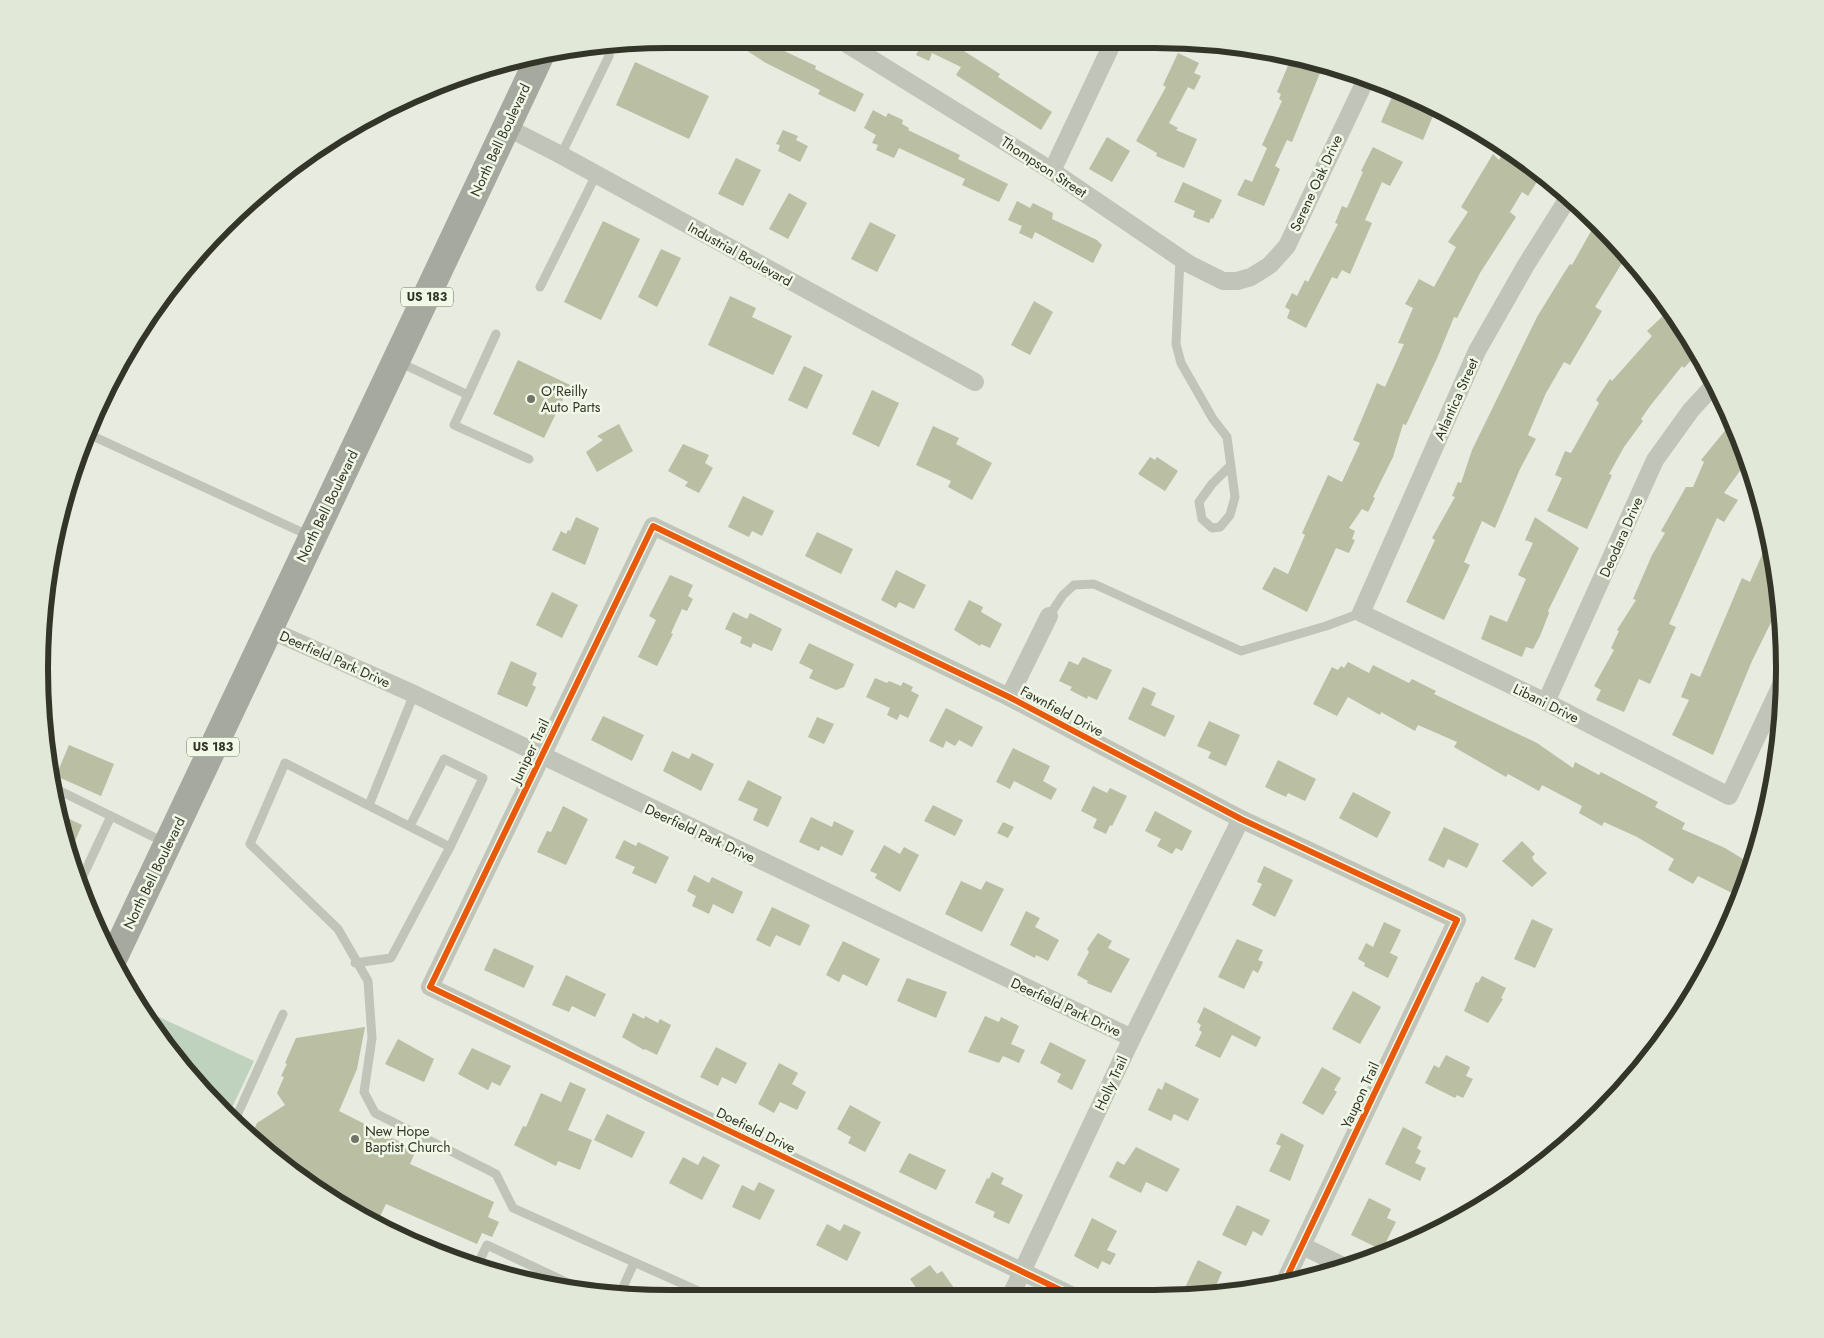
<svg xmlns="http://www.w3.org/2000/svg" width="1824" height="1338" font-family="Jost,sans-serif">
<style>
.green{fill:#bed2be}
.building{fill:#babea3}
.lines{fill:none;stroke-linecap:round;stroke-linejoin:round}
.service{stroke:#c0c4b9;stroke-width:9}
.minor{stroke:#c0c4b9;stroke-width:18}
.primary{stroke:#a6a99f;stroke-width:28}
.cycleway-casing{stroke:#f1f8e7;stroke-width:9}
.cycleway{stroke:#e8590c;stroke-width:6}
.poi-dot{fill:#717568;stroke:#f1f8e7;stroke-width:2}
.labels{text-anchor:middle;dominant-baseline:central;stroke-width:5;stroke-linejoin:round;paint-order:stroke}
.shield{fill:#f1f8e7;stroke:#6b7061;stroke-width:1}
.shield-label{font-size:12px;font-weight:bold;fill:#323528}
.street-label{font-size:14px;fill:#323528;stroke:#f1f8e7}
.poi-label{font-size:14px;fill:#323528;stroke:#f1f8e7;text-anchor:start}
.rim{fill:none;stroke:#323528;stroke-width:6}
</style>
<rect width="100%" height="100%" fill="#e7ebe0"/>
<polygon class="green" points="144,1010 254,1061 228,1116 169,1053"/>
<g class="building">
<polygon points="729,39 759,39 816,66 815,69 864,94 855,112 818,94 820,90 766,63"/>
<polygon points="924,39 987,40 964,51 1000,74 998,77 1052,112 1041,130 956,75 961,67 932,53 929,61 916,55"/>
<polygon points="1178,53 1199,63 1194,73 1201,76 1194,90 1188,87 1169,123 1178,128 1176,130 1197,139 1184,168 1156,156 1157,153 1136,141 1166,87 1163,85"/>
<polygon points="1292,56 1322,68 1292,142 1287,140 1275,166 1280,169 1264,206 1237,195 1245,179 1252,182 1267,148 1262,145 1282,101 1279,99 1281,94 1277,92"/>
<polygon points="635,62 709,96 689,139 616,105"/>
<polygon points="1392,97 1433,116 1423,140 1381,122"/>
<polygon points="873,110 886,117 888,113 903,120 902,124 909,128 908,130 960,155 958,159 1008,184 999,202 962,185 965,179 899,148 894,158 876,150 878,145 872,143 876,135 864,128"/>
<polygon points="783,130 798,136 796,140 808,146 800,162 778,151 780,145 776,144"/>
<polygon points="1107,137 1130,151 1112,182 1089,169"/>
<polygon points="1373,147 1403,162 1390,186 1382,182 1365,220 1372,223 1350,274 1342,270 1337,279 1332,277 1306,328 1287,318 1290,310 1285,307 1292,293 1297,296 1305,280 1308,282 1338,224 1335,223 1342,206 1347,208 1363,172 1361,171"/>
<polygon points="1507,147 1542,174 1528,196 1522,192 1510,212 1516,217 1480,273 1457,318 1454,317 1438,356 1406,425 1403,424 1393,457 1373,497 1375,498 1368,512 1362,509 1349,528 1355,531 1352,539 1355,540 1349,553 1336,548 1307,612 1262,589 1274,567 1288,574 1305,535 1302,533 1328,475 1342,482 1360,443 1353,440 1377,383 1385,387 1404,344 1398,343 1413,308 1405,304 1419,279 1434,287 1456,247 1448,242 1468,212 1461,207 1493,154 1499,160"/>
<polygon points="736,158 761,170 743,206 718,194"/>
<polygon points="1183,182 1222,200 1213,219 1211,218 1209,223 1193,217 1195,211 1174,202"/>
<polygon points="789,193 807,203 788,239 769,229"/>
<polygon points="1017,201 1030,208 1033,203 1053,213 1052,219 1097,240 1102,245 1093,263 1035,232 1032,239 1019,233 1022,226 1008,220"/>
<polygon points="603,221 640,239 601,320 564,302"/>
<polygon points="870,222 896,235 877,272 851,259"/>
<polygon points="1595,224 1627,255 1595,307 1602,311 1570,365 1564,362 1546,393 1528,435 1536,439 1520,469 1495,528 1482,521 1464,562 1470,565 1444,620 1406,602 1435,540 1432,538 1455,497 1452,496 1458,482 1461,483 1472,450 1537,317 1564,273 1570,264 1572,265"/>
<polygon points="661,249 681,258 657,307 638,297"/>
<polygon points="730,296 756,308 752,317 792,336 773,375 708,345"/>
<polygon points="1034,301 1053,312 1030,355 1011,345"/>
<polygon points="1666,313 1682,329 1696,351 1692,354 1694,357 1684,368 1682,366 1650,406 1641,419 1643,421 1624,447 1609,474 1612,475 1587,529 1547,511 1562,478 1555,475 1565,451 1571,453 1599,403 1596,400 1610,379 1612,381 1652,336 1647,331"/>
<polygon points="518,360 570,385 544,438 493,414"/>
<polygon points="804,366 823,375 807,409 788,400"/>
<polygon points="872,390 899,403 879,447 852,434"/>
<polygon points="1732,422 1747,461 1724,493 1738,500 1724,522 1717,518 1669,624 1676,627 1650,684 1639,679 1624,712 1596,700 1601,690 1594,686 1614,650 1611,648 1619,631 1617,630 1636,600 1633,599 1652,555 1665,533 1661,531 1686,487 1693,487 1704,462 1701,460"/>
<polygon points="619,424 633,451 597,472 586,452 603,440 597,436"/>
<polygon points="933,426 959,438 956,444 992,463 972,500 948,487 951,481 916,465"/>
<polygon points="683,444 709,455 705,463 713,468 699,493 685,486 688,482 668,471"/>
<polygon points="1150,457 1155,460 1157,457 1178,471 1165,491 1138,474"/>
<polygon points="743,496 774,511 762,536 752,531 749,537 728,527"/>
<polygon points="576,517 599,528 585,565 552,550 561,531 566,534 568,530 570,531"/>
<polygon points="1535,517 1579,548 1548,611 1549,613 1540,636 1533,649 1526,647 1522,657 1481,639 1490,615 1507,622 1526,579 1518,575 1533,543 1525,540"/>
<polygon points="817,532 853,549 841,574 805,556"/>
<polygon points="1769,539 1780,604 1752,661 1713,755 1672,735 1689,700 1681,697 1691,673 1700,677 1742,578 1750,582"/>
<polygon points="896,570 926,585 914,609 899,602 896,608 881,600"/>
<polygon points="670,575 693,585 688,596 693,599 687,611 682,609 671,633 673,634 657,666 638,657 656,620 649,616"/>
<polygon points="552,592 578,605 562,638 536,625"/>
<polygon points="969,600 983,607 981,612 1002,624 990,648 981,644 980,646 954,630"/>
<polygon points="733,612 747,619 750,613 782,629 772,651 753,643 751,648 740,643 742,637 725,629"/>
<polygon points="809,643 854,664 844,687 836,690 809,678 813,670 799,663"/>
<polygon points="1083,657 1112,670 1097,700 1088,696 1087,699 1070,690 1072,687 1059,681 1069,661 1078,665"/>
<polygon points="511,661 537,673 532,685 536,687 527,707 497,694"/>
<polygon points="1348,662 1369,673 1373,665 1409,683 1412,679 1436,691 1434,694 1537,743 1573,768 1575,762 1599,775 1601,772 1658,802 1655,807 1685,823 1682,829 1725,848 1751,864 1734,894 1698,876 1693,884 1668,870 1674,859 1637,837 1604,822 1602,826 1579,813 1582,806 1542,785 1539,791 1508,774 1506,777 1454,747 1457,742 1418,725 1415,731 1381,712 1380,715 1348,697 1337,716 1313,704 1332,667 1338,670 1341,666 1344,668"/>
<polygon points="875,678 887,683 889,681 901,686 903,682 913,687 911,691 919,695 908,718 900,714 897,720 887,715 890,708 866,697"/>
<polygon points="1143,687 1156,693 1151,705 1175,716 1165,737 1128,719"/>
<polygon points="946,708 983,727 972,747 959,740 955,746 946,741 943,748 929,741"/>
<polygon points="603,716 644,735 632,761 591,740"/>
<polygon points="817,717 834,724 824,744 808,737"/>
<polygon points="1209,721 1240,735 1226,766 1208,758 1211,752 1197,746"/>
<polygon points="69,745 114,764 101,796 56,776"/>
<polygon points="1013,748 1050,766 1043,781 1057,789 1051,800 1014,781 1010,789 996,782"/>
<polygon points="672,751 689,759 692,753 714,764 701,791 663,771"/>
<polygon points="1278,760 1316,779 1305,801 1288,793 1286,797 1265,787"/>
<polygon points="748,780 782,797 768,827 753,820 758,809 738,800"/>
<polygon points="1093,786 1107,793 1110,788 1127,796 1112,826 1110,825 1106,834 1093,828 1097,819 1081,811"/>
<polygon points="1353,792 1391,812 1377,838 1339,818"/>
<polygon points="933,805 963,820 955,836 924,821"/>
<polygon points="563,806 588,819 566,865 537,852 547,831 551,832"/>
<polygon points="1155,811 1192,831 1182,851 1176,848 1172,854 1157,846 1161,839 1145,831"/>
<polygon points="61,815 82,825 71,850 64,825"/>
<polygon points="811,817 832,827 834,821 854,831 842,856 821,846 819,851 799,842"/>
<polygon points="1003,822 1014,827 1008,838 997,833"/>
<polygon points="1444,827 1479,844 1467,868 1448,859 1444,868 1428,860"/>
<polygon points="624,840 636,846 638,842 669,857 656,884 632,873 635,867 615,858"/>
<polygon points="1522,841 1535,854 1532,857 1534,861 1547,873 1532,887 1502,861"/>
<polygon points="884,845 900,854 904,847 919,855 900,892 875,878 877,874 870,871"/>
<polygon points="1264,866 1293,880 1275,917 1252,905 1262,884 1257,882"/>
<polygon points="694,875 709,883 712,877 743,892 733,914 713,904 709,914 692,906 696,896 687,891"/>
<polygon points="961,881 981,890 986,881 1004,889 982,932 945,914"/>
<polygon points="772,907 810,925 800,946 776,935 770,947 756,940"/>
<polygon points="1026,911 1040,918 1035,927 1059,940 1048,961 1036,955 1035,958 1010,945"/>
<polygon points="1532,919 1553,929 1535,968 1514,959"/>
<polygon points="1384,922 1401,930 1390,953 1398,957 1388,978 1364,966 1365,963 1358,959 1366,943 1373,947"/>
<polygon points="1098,933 1112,941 1108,948 1130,959 1111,993 1087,983 1088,981 1077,975 1089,952 1087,949"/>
<polygon points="1237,939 1263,950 1258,960 1263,962 1258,973 1253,970 1244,989 1218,977"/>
<polygon points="843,941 880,959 867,986 843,974 839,982 826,975"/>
<polygon points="494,948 534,966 524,988 484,970"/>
<polygon points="566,975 606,994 595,1017 572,1006 569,1012 552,1005"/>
<polygon points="1482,976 1506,988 1501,998 1503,999 1488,1023 1464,1011 1476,982 1478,983"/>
<polygon points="907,978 947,992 936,1018 897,1001"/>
<polygon points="1353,991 1381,1007 1360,1044 1332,1029"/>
<polygon points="1204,1007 1261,1037 1256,1047 1232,1035 1220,1058 1195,1046 1202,1032 1199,1030 1201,1025 1197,1022"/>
<polygon points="633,1013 644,1019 645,1016 658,1023 660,1019 671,1025 657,1055 645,1049 644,1050 622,1037"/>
<polygon points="985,1016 999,1022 1001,1017 1019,1026 1011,1044 1025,1050 1019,1063 1003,1056 999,1063 968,1052"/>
<polygon points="365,1027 357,1069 339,1111 416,1150 410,1164 494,1202 488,1217 499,1222 492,1237 482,1233 477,1244 386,1204 376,1225 354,1215 254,1143 246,1135 253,1131 257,1123 285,1105 277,1093 284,1077 281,1076 287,1064 285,1063 296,1038"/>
<polygon points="398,1039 434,1059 424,1082 385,1064"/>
<polygon points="1050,1042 1086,1060 1072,1090 1057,1082 1061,1074 1040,1063"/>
<polygon points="716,1047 747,1063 736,1084 722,1077 718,1086 700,1077"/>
<polygon points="472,1048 511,1066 500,1086 492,1082 488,1090 458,1074"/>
<polygon points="1446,1055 1470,1067 1466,1076 1473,1079 1463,1098 1457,1095 1455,1098 1425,1083 1434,1065 1439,1068"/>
<polygon points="779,1063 798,1073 792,1084 806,1092 797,1110 780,1102 774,1113 758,1104"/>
<polygon points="1322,1067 1341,1078 1334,1090 1337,1092 1323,1115 1302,1103"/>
<polygon points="570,1082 586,1089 568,1130 592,1140 580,1170 558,1161 556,1166 514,1145 523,1126 526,1127 541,1093 561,1102"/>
<polygon points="1165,1082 1199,1099 1188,1121 1174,1114 1171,1121 1148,1110 1158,1088 1162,1090"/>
<polygon points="850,1105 881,1122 865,1152 848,1143 851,1137 837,1129"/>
<polygon points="607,1114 645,1132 632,1158 594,1140"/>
<polygon points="1403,1127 1422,1137 1417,1148 1421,1151 1415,1163 1426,1168 1420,1181 1385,1164"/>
<polygon points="1281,1133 1304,1145 1290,1181 1269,1171 1281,1146 1276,1144"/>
<polygon points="1136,1147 1180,1169 1167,1192 1146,1182 1141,1193 1109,1177 1117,1161 1124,1165"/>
<polygon points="909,1153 946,1170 936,1190 899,1172"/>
<polygon points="703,1156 720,1165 702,1200 669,1183 683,1157 698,1165"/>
<polygon points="992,1172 1004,1178 1001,1184 1023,1195 1009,1224 993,1217 995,1212 975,1203 987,1178 989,1179"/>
<polygon points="759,1182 775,1190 760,1220 732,1207 742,1185 754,1191"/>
<polygon points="1369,1198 1391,1209 1387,1218 1396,1222 1382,1250 1351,1235"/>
<polygon points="1237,1205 1270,1220 1262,1236 1253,1231 1246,1246 1222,1235"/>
<polygon points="1092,1218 1117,1231 1107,1250 1116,1254 1110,1265 1102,1261 1098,1269 1074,1256"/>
<polygon points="827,1224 840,1231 844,1224 861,1232 847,1261 816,1245"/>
<polygon points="1198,1260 1222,1272 1213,1292 1204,1288 1201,1294 1182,1294"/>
<polygon points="930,1265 937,1274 942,1271 954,1288 944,1296 907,1296 917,1289 910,1279"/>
</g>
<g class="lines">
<g class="service">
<polyline points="561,155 609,56 609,47"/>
<polyline points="1180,259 1176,344 1181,363 1213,419 1227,437 1235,497 1230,515 1220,527 1212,528 1202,519 1199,502 1212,484 1231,465"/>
<polyline points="540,287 596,175"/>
<polyline points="399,362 468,395 454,425 529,459"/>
<polyline points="468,395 496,334"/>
<polyline points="86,433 310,536"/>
<polyline points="1049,616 1063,595 1074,585 1094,584 1241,651 1326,626 1361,613"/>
<polyline points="54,788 166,843"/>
<polyline points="369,805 414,694"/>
<polyline points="450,847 285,763 250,844 338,929 368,981 372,1038 364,1092 375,1113 496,1174 513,1208 712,1297"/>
<polyline points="83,876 111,816"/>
<polyline points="355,963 391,958 450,847 483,778 444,759 410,826"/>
<polyline points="234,1122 283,1014"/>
<polyline points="476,1268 487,1245 581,1289"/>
<polyline points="619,1296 634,1263"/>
</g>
<g class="minor">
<polyline points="839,39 1052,171 1189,264 1223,281 1237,281 1251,277 1270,265 1287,246 1367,77"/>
<polyline points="506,127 561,155 975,382"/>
<polyline points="1052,171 1114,40"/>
<polyline points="1570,195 1526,265 1477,351 1361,613 1546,702 1729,796 1782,683"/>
<polyline points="268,629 414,694 1132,1038"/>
<polyline points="1009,697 1049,616"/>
<polyline points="1546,702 1655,460 1691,410 1716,383"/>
<polyline points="1303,1246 1343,1266"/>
<polyline points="1011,1295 1132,1038 1241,819"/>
<polyline points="1071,1295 430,987 653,526 1009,697 1241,819 1457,920 1285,1281"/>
</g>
<polyline class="primary" points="114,957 540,56"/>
<g class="cycleway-casing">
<polyline id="cycleway" points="1071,1295 430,987 653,526 1009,697 1241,819 1457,920 1285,1281"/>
</g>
<use href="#cycleway" class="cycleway"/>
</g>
<g class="poi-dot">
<circle cx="531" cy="399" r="5"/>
<circle cx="355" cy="1139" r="5"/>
</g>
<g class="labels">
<g class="shield">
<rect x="401" y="287.5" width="52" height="19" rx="4"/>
<rect x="187" y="737.5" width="52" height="19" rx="4"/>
</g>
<g class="shield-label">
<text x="427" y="297">US 183</text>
<text x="213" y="747">US 183</text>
</g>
<g class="street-label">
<text transform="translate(500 140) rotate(-65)">North Bell Boulevard</text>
<text transform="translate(1044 167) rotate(33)">Thompson Street</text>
<text transform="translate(1316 183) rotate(-65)">Serene Oak Drive</text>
<text transform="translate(740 254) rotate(29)">Industrial Boulevard</text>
<text transform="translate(1456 399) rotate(-66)">Atlantica Street</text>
<text transform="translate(327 506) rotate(-64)">North Bell Boulevard</text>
<text transform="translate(1621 537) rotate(-66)">Deodara Drive</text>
<text transform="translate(335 659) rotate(24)">Deerfield Park Drive</text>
<text transform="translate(1546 703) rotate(26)">Libani Drive</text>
<text transform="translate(1062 711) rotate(28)">Fawnfield Drive</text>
<text transform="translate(530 751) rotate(-64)">Juniper Trail</text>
<text transform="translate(700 833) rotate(25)">Deerfield Park Drive</text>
<text transform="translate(154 873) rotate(-64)">North Bell Boulevard</text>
<text transform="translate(1066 1007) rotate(25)">Deerfield Park Drive</text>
<text transform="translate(1111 1083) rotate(-65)">Holly Trail</text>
<text transform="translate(1360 1095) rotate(-65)">Yaupon Trail</text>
<text transform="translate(756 1130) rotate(26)">Doefield Drive</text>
</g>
<g class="poi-label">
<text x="541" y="391">O'Reilly<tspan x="541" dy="16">Auto Parts</tspan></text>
<text x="365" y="1131">New Hope<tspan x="365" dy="16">Baptist Church</tspan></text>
</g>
</g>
<path d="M0 0H1824V1338H0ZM669 48H1155A621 621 0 0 1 1776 669V669A621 621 0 0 1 1155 1290H669A621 621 0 0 1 48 669V669A621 621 0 0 1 669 48Z" fill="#e2e8d8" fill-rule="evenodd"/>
<path class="rim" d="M669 48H1155A621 621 0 0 1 1776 669V669A621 621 0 0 1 1155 1290H669A621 621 0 0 1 48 669V669A621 621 0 0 1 669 48Z"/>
</svg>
